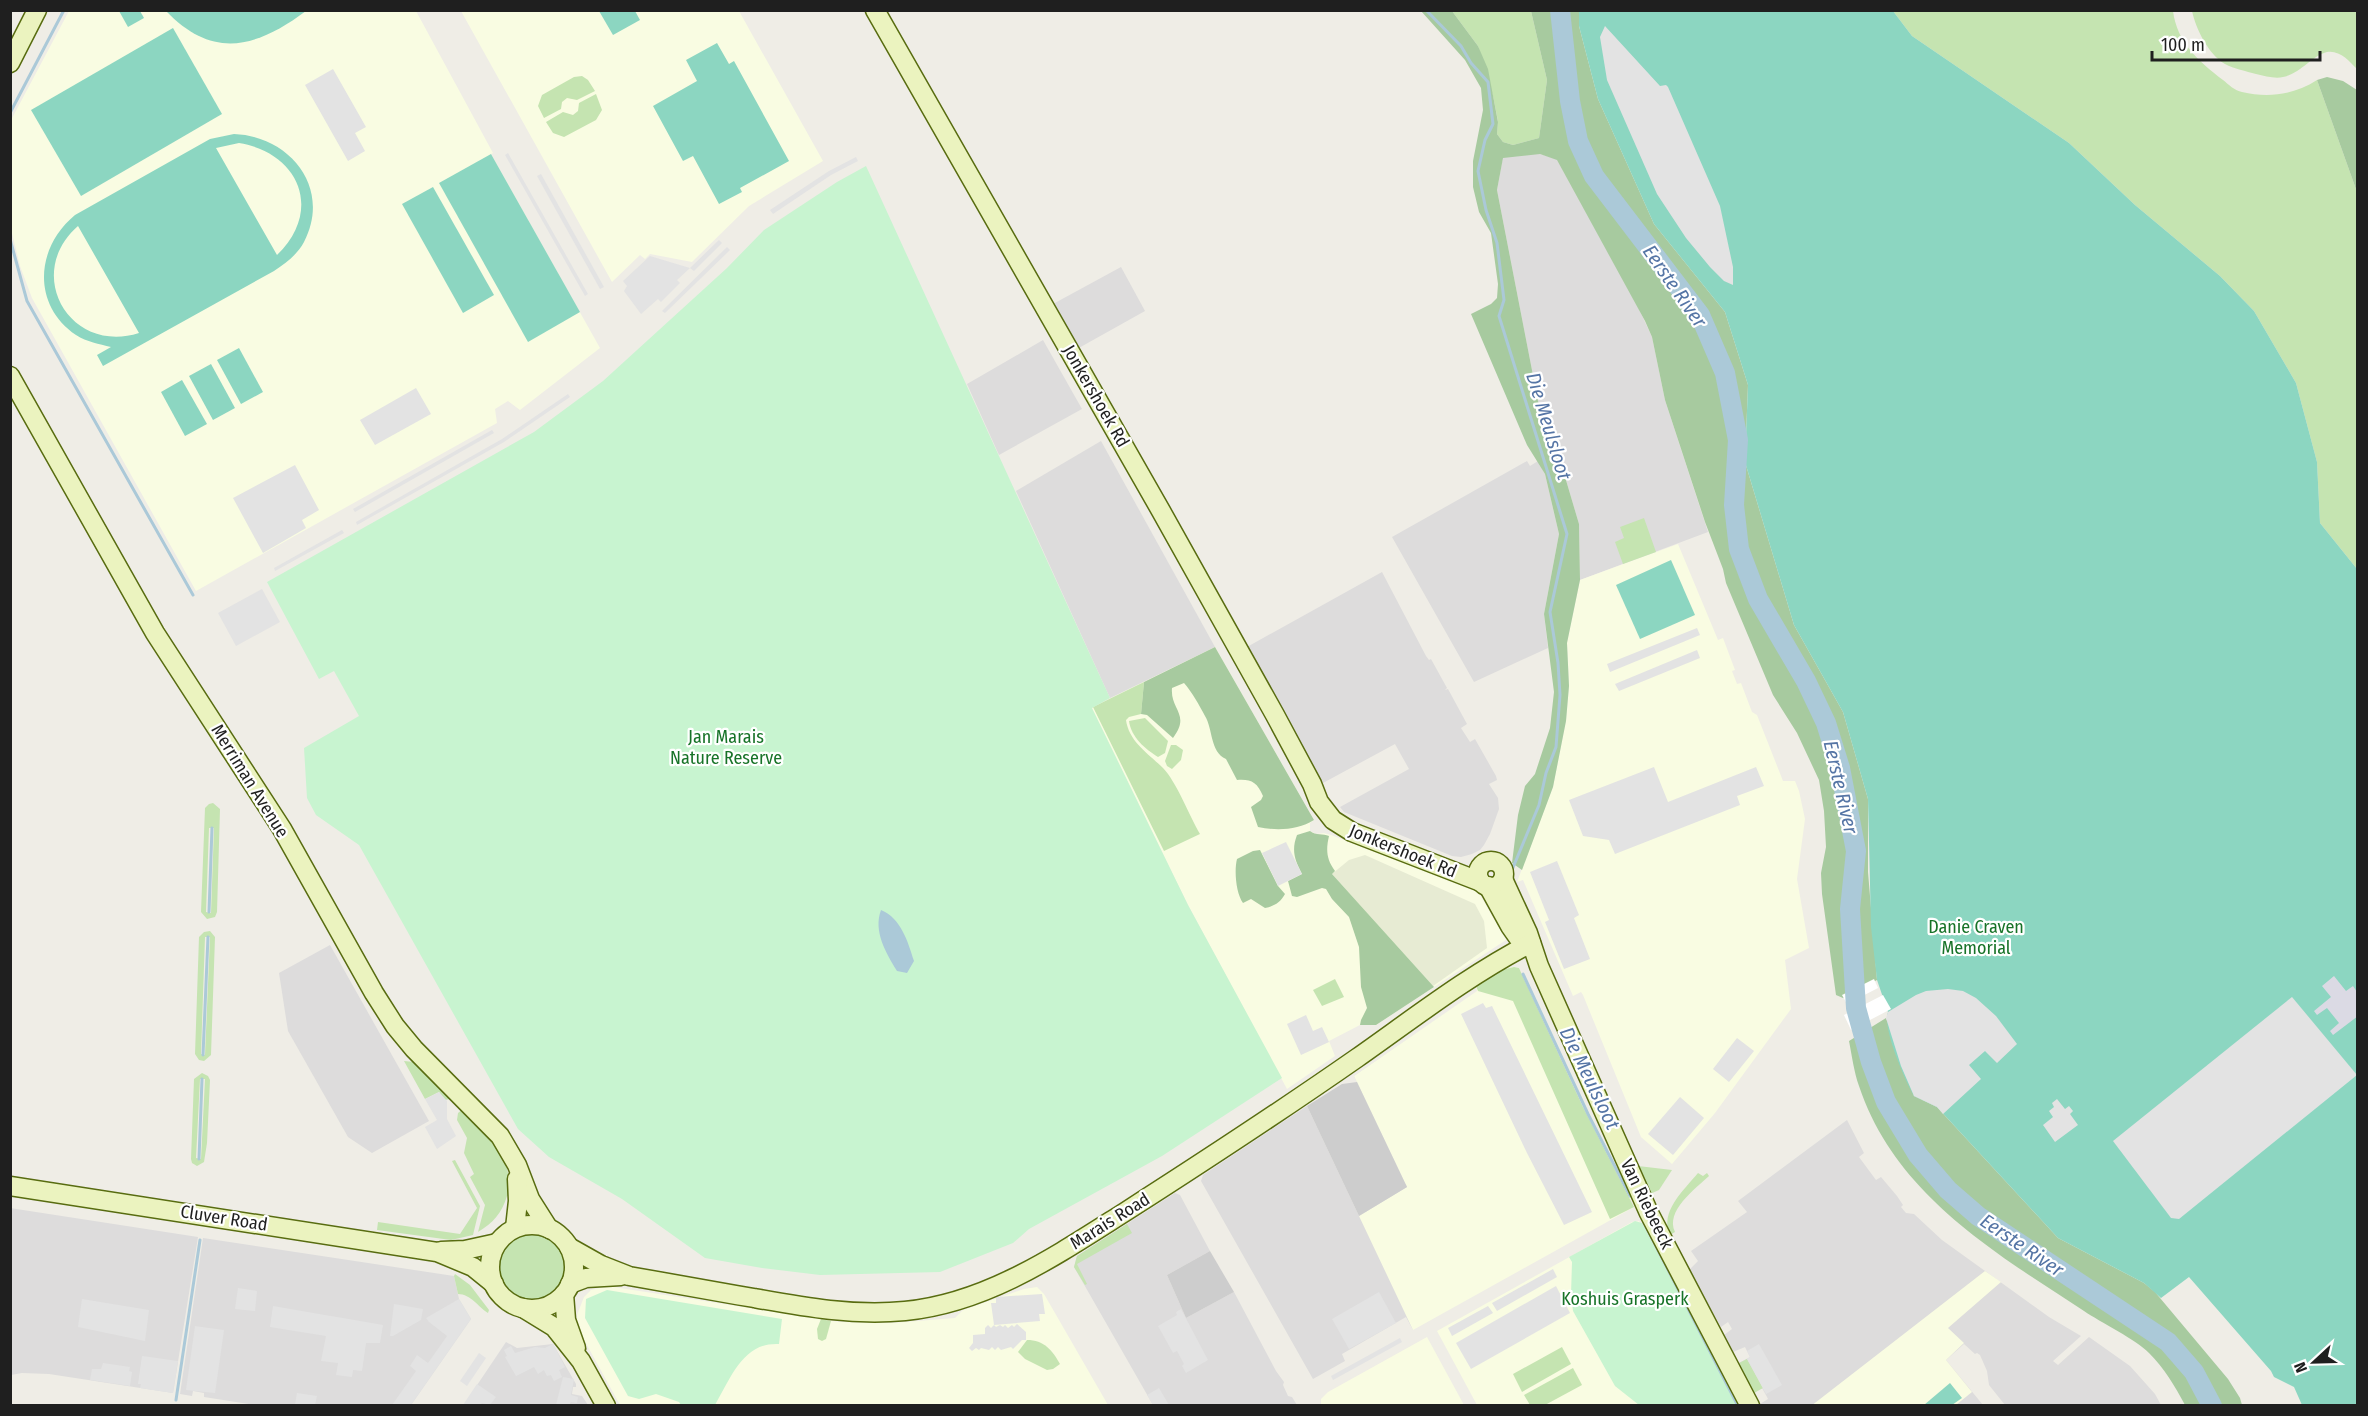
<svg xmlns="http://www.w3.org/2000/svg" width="2368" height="1416" font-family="'Fira Sans Condensed',sans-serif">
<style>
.residential{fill:#dddcdc}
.education{fill:#f9fce2}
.religious{fill:#cdcdcd}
.farmland{fill:#e7ebd3}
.grass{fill:#c5e4b1;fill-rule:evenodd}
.forest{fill:#a7ca9f}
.park{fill:#c8f4d0}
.pitch{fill:#8cd6c1;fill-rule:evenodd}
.parking{fill:#e3e3e3}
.plaza{fill:#dbdae4}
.water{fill:#abc9d8}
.pier{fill:#fff}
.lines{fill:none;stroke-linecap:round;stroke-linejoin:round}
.stream{stroke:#abc9d8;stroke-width:3}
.river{stroke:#abc9d8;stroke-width:20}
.secondary-casing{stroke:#586c10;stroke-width:21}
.secondary{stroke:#ebf3bf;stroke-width:18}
.labels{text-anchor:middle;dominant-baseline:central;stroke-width:4.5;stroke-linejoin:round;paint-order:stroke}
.street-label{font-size:18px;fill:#1f1f1f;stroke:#fff}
.park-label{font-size:18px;fill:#177328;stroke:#fff}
.water-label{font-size:20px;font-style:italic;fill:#5575a5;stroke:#fff}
</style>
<rect width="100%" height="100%" fill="#efede6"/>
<g class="residential">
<polygon points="1524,154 1540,154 1557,159 1638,307 1652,337 1665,400 1708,532 1580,580 1579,524 1563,470 1538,401 1497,190 1503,157"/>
<polygon points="1121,267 1145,311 1077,349 1053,304"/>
<polygon points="1043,340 1082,409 999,455 967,384"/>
<polygon points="1101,441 1215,647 1110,698 1016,491"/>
<polygon points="1527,461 1530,466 1538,461 1545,474 1559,534 1544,614 1548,648 1474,682 1392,537"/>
<polygon points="1382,572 1426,656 1429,660 1431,659 1447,688 1445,690 1448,689 1467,724 1461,728 1470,742 1475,739 1496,776 1497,780 1489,784 1498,798 1499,809 1490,834 1484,845 1480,850 1472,854 1461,857 1452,856 1344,812 1340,807 1409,769 1395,744 1323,783 1247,647"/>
<polygon points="330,945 429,1121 372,1153 348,1137 288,1031 279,973"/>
<polygon points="1478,991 1413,1330 1406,1317 1342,1354 1345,1361 1313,1379 1201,1181 1203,1175 1307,1106 1359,1216 1407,1183 1354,1076"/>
<polygon points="1847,1120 1864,1153 1859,1157 1876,1180 1881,1177 1897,1196 1903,1205 1901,1207 1906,1213 1914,1214 1942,1240 2049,1317 2081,1336 2053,1361 2058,1365 2089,1337 2130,1366 2155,1394 2161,1405 2005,1405 1989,1385 1987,1371 1980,1355 1977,1353 1975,1354 1964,1344 1946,1360 1983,1405 1761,1405 1760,1404 1768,1399 1767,1397 1762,1388 1754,1393 1739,1363 1750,1357 1745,1347 1733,1352 1724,1335 1732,1329 1728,1322 1721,1327 1689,1270 1698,1261 1691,1251 1747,1212 1738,1201"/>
<polygon points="1175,1193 1180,1195 1210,1251 1167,1275 1186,1318 1234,1292 1276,1371 1284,1382 1283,1385 1288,1396 1292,1397 1297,1405 1153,1405 1074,1267 1077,1256"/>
<polygon points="10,1208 198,1237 173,1393 49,1374 22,1373 11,1375"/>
<polygon points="203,1238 454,1276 459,1299 471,1319 411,1405 255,1405 204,1397 204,1393 193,1391 192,1396 180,1394"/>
<polygon points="506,1342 517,1348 553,1344 576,1384 576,1387 573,1387 572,1394 582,1396 588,1405 463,1406"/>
</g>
<g class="education">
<polygon points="69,11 416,11 493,153 491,154 600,348 520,410 508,401 495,409 497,423 196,591 32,298 20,266 11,229 10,122"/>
<polygon points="461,11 739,11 823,161 749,206 692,262 650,254 645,259 640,255 612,282"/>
<polygon points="1678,544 1718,640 1723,638 1735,670 1732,671 1737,684 1741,683 1752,712 1757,715 1783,781 1795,781 1799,791 1805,819 1797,879 1809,948 1785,960 1791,1009 1715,1113 1672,1164 1641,1137 1583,995 1581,992 1573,996 1523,880 1517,882 1553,787 1566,721 1569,686 1567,643 1580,580"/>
<polygon points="1215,647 1314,820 1310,823 1310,831 1316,834 1324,833 1331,835 1478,891 1506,940 1376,1025 1360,1025 1329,1041 1335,1056 1287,1089 1188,905 1091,708"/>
<polygon points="1514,967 1519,968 1583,1107 1634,1207 1413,1330 1359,1216 1407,1187 1354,1076 1477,991 1476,986 1508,968"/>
<polygon points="1639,1221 1737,1405 1477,1405 1437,1331 1632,1222"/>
<polygon points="1985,1271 2001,1282 1948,1328 1964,1343 1946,1360 1972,1392 1956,1405 1811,1406"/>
<polygon points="607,1286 839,1322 892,1323 955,1318 963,1310 1024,1289 1037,1287 1044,1294 1108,1405 620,1405 577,1327 577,1315 584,1297 591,1290"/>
<polygon points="1427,1337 1464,1405 1321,1405 1321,1399 1328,1392"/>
</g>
<g class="religious">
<polygon points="1357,1082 1407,1187 1359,1216 1307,1106 1342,1084"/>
<polygon points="1210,1251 1234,1292 1186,1318 1167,1275"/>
</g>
<polygon class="farmland" points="1365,855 1475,904 1484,921 1487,948 1433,986 1332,874 1349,860"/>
<g class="grass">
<polygon points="1452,11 1531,11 1547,80 1539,138 1513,145 1503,142 1497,134 1498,121 1493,96 1478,46"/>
<path d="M1893 11H2173C2177 42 2198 61 2223 80 2228 84 2235 91 2242 92 2268 98 2294 95 2317 80L2357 192V569L2320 523 2317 462 2296 383 2254 311 2220 276 2135 205 2069 143 1912 36Z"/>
<path d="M2192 11H2357V69C2349 61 2340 50 2327 52 2313 55 2300 74 2283 77 2275 79 2265 76 2256 74 2246 71 2234 69 2225 64 2208 54 2196 29 2192 11Z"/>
<polygon points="582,76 588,80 595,91 577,100 567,98 562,102 561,109 544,118 538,106 542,95 574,77"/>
<polygon points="596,94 602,110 596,120 564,137 553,133 546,122 563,112 573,115 578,111 579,103"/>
<polygon points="1644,518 1656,552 1623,564 1615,542 1624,538 1620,527"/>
<path d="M1144 682 1141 714 1129 717 1126 720C1129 742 1149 754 1163 768 1176 781 1189 815 1200 834L1164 851 1093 707Z"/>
<path d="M1145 718 1168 741 1165 753 1158 757C1145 749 1131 737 1129 721Z"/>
<polygon points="1171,745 1176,745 1183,750 1181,760 1172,769 1167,766 1165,761"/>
<path d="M213 803 220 809 217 912 215 917 207 919 201 912 205 808 209 804ZM209 828H214L211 913 206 912Z"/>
<path d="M210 931 215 937 211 1055 204 1061 199 1060 195 1054 199 937 204 932ZM205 937H210L205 1055 201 1054Z"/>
<polygon points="1514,967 1519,968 1583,1107 1634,1207 1610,1219 1513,1001 1478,991 1476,986 1501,970"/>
<polygon points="1335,979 1344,997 1322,1006 1313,990"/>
<polygon points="404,1061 414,1062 450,1097 450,1099 445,1100 439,1092 425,1099"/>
<path d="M202 1073 208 1076 210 1080 207 1143 204 1162 197 1166 192 1163 191 1159 194 1079ZM200 1079H205L201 1159 196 1158Z"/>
<path d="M463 1109C491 1134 512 1157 510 1197L507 1196C502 1213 493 1223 478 1232L485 1205 470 1177 474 1174 464 1153 467 1138 457 1120 458 1113Z"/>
<polygon points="455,1160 480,1206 473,1235 451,1240 377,1230 378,1222 460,1234 477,1208 452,1161"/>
<polygon points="1638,1166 1672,1170 1659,1190 1650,1194"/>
<path d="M1698 1173 1703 1176 1707 1173 1709 1176C1695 1189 1665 1211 1675 1232L1670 1235C1659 1212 1684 1190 1698 1173Z"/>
<polygon points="1127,1224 1132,1233 1077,1264 1087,1284 1085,1285 1074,1267 1077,1256"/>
<circle cx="532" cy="1266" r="36"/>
<path d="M455 1274 470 1285 489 1310 488 1313C478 1307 471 1294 458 1294L454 1276Z"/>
<polygon points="821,1319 831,1321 826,1339 822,1341 818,1339 817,1329"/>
<path d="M1027 1340C1044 1340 1052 1350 1060 1364L1053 1369 1047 1370 1025 1359 1018 1352Z"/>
<polygon points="1562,1347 1571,1364 1522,1392 1513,1374"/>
<polygon points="1747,1359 1763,1388 1754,1393 1739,1363"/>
<polygon points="1573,1368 1582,1385 1545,1405 1530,1405 1524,1395"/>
</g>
<g class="forest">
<polygon points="1421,11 1452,11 1478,46 1488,69 1498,122 1497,134 1503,142 1513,145 1539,138 1547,80 1531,11 1579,11 1579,26 1598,99 1654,224 1725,312 1748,385 1745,462 1794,625 1843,712 1868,799 1868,872 1877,980 1843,998 1836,995 1822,894 1821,873 1826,847 1824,811 1819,780 1797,733 1773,695 1726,583 1723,569 1705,522 1665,400 1652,337 1645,321 1557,160 1540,154 1503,158 1497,190 1538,401 1563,470 1579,524 1580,580 1567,643 1569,686 1566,721 1553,787 1522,870 1512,863 1518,815 1525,786 1535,774 1550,728 1554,692 1544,614 1559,534 1545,474 1527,445 1471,314 1491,304 1497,298 1498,284 1491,233 1479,212 1473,187 1473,161 1483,110 1481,88 1465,60"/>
<polygon points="2327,77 2343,81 2357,90 2357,192 2317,80"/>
<path d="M1215 647 1314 820C1298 830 1277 831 1258 827L1251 807 1261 800 1263 796C1257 782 1251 779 1237 780L1226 759C1210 752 1213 729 1205 716 1199 705 1192 692 1184 683L1172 688C1170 710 1191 714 1173 738L1147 715 1141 714 1144 682Z"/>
<path d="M1310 831C1316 836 1323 833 1329 836 1326 849 1326 859 1335 871L1332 874 1434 987 1376 1025H1360L1361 1020 1367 1008 1361 987 1359 947 1349 917 1332 899 1326 889 1322 888 1297 897 1292 896 1288 881 1302 874C1295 860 1291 851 1297 835Z"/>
<path d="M1260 850 1278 886 1285 894C1280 903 1274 906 1265 908L1251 899 1243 903C1236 893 1234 871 1237 859L1253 851Z"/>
<path d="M1886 1018 1914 1096 1937 1107 2058 1238 2144 1283 2155 1292 2228 1379 2240 1398 2242 1405H2185C2175 1386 2164 1368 2149 1353 2137 1340 2100 1322 2084 1311 1994 1252 1895 1194 1859 1086 1854 1072 1852 1056 1849 1041Z"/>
</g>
<g class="park">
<polygon points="866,166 1110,698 1092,708 1188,905 1282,1078 1162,1156 1029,1229 1013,1243 940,1272 820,1275 762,1268 705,1258 622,1199 549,1157 518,1129 359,845 316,815 307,798 304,748 359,716 334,671 319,679 267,582 534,432 603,381 727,268 764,230 837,182"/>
<polygon points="1635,1221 1642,1223 1737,1405 1639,1405 1615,1386 1573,1311 1571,1295 1572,1262 1569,1257"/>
<path d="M607 1290 782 1319 779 1344C743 1342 731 1378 715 1405H681L679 1402 656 1394 639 1399 628 1396 585 1318 586 1299Z"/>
</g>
<g class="pitch">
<polygon points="119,11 140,11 144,18 128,27"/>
<path d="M166 11H306C256 48 213 60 166 11Z"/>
<polygon points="599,11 635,11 640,20 613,35"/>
<path d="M1579 11H1893L1912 36 2069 143 2135 205 2220 276 2254 311 2296 383 2317 462 2320 523 2357 569V1405H2302L2294 1387 2274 1377 2271 1371 2189 1277 2161 1298 2144 1283 2058 1238 1937 1107 1914 1096C1905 1080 1882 1028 1888 1012L1877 980 1871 927 1868 799 1843 712 1794 625 1745 462 1748 385 1725 312 1654 224 1598 99 1579 26Z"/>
<polygon points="173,28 222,114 81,196 31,110"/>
<polygon points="717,43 729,64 734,61 789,161 740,188 742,192 719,204 693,156 683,161 653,106 697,81 686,60"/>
<path d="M234 134C290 136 332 188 304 242 297 255 286 263 274 271L103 366 97 355 111 347C99 344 87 342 76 335 31 304 36 247 75 215L210 139ZM239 143C300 153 323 211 277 255L216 148ZM78 226 139 333C70 355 23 274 78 226Z"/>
<polygon points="491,154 580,312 528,342 439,183"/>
<polygon points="433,187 494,295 463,313 402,204"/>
<polygon points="239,348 263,392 241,404 217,360"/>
<polygon points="211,364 235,408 213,420 189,376"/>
<polygon points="182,380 207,424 185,436 161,392"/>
<polygon points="1671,560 1695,615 1640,639 1616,585"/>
<polygon points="1950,1383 1962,1398 1952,1405 1924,1405"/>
</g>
<g class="parking">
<polygon points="1605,26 1660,86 1666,85 1668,87 1720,206 1733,267 1733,285 1724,281 1710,267 1686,238 1657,194 1607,80 1600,37"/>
<polygon points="333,69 366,127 355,133 365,151 348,161 305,85"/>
<polygon points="508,153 588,294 585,296 505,155"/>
<polygon points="856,157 858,161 831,175 773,214 770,210 829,171"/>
<polygon points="541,174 604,287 600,289 537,176"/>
<polygon points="719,240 722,243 694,271 690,268 677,280 680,283 661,302 658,299 641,314 624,291 627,286 623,281 650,256 690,268"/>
<polygon points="727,247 730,250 665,313 662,311"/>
<polygon points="416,388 431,414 375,445 360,420"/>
<polygon points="568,394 570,397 504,442 357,525 356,522 502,439"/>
<polygon points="492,430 494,433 355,512 353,509"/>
<polygon points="295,465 319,510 302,520 306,528 263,553 233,498"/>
<polygon points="342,530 344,533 275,571 274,568"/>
<polygon points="262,589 280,622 236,646 218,613"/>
<polygon points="1697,628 1700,635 1610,672 1607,664"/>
<polygon points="1697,650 1700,658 1619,691 1615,684"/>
<polygon points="1654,767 1668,802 1756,767 1764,786 1737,796 1740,805 1615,854 1609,840 1583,836 1569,800"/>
<polygon points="1286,842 1302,874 1278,886 1262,853"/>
<polygon points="1557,861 1579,915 1574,918 1590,959 1564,969 1545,922 1549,920 1530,872"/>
<polygon points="1948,989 1963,991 1976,998 1996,1016 2017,1044 1997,1063 1985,1051 1969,1065 1981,1079 1943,1114 1937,1107 1914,1096 1901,1066 1886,1018 1888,1012 1916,995 1926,991"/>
<polygon points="2292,997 2357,1075 2179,1219 2171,1218 2113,1141"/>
<polygon points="1483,1003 1486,1008 1492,1006 1592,1212 1564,1225 1527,1153 1461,1014"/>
<polygon points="1306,1015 1313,1031 1322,1027 1329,1042 1301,1055 1287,1024"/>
<polygon points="1737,1038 1754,1051 1729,1082 1713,1069"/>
<polygon points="439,1092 447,1101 447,1119 456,1136 437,1149 425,1127 437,1120 425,1099"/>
<polygon points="1680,1097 1704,1118 1673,1155 1648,1134"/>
<polygon points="2057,1099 2065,1109 2069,1106 2073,1111 2070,1114 2078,1125 2055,1142 2043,1125 2053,1117 2049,1111 2054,1107 2052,1103"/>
<polygon points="1553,1269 1557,1277 1497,1311 1492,1303"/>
<polygon points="1556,1286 1570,1313 1471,1369 1456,1343"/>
<polygon points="238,1288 257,1291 255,1311 235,1309"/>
<polygon points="1379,1292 1396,1323 1349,1349 1332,1319"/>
<polygon points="1042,1294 1045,1314 1039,1314 1040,1321 994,1325 996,1327 1000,1325 1003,1327 1005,1325 1008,1328 1012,1325 1014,1327 1017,1324 1026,1332 1026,1340 1022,1340 1013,1349 1011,1347 1001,1350 998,1347 995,1350 992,1347 989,1350 981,1348 979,1350 976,1348 972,1351 969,1348 973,1343 973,1335 985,1334 985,1328 988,1325 991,1328 994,1325 991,1303 996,1303 996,1297"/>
<polygon points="82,1299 149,1310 145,1341 78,1327"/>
<polygon points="459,1299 471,1319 411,1405 392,1405 416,1371 410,1366 417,1355 428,1363 447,1336 429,1322 426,1318"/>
<polygon points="394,1304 423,1309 421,1320 393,1336 390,1336"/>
<polygon points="273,1306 383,1325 380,1343 366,1343 362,1371 353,1370 352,1377 336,1375 338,1363 321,1361 326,1336 270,1327"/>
<polygon points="1488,1306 1493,1313 1452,1336 1448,1328"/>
<polygon points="1181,1309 1208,1360 1186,1373 1182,1366 1184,1364 1177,1351 1173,1353 1158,1326 1177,1315 1176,1312"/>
<polygon points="195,1326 224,1330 215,1393 186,1390"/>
<polygon points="1400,1338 1402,1342 1333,1380 1331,1376"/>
<polygon points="553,1344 565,1367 559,1370 562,1377 554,1381 551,1375 547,1376 544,1370 538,1374 534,1367 516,1376 505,1357 507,1356 504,1350 511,1346 515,1353 535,1347 545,1348"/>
<polygon points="1759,1344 1782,1385 1766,1394 1747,1359 1750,1357 1747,1351"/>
<polygon points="479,1353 486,1358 467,1386 460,1381"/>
<polygon points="142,1356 178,1361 173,1393 140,1388 141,1384 138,1384"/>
<polygon points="103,1363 130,1367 129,1371 132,1372 130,1386 90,1380 92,1369 101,1369"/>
<polygon points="563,1377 574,1379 571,1395 578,1397 577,1403 571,1402 569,1405 556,1405"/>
<polygon points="477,1384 496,1397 490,1405 482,1403 480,1405 463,1405"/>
<polygon points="1159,1388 1169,1405 1153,1405 1147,1395"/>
<polygon points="297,1393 317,1396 315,1405 295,1405"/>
</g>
<polygon class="plaza" points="2334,976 2346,991 2353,986 2357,992 2358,1016 2333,1035 2330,1031 2339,1023 2327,1008 2317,1015 2314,1011 2331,997 2322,986"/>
<path class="water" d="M881 910C901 918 908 942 914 961L907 973 897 971C886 953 873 931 881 910Z"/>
<g class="pier">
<polygon points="1874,979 1878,988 1847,1004 1842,995"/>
<polygon points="1883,995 1891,1009 1851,1030 1844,1015"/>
</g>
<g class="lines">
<g class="stream">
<polyline points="1426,10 1461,46 1471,63 1488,82 1493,124 1485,140 1478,171 1486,210 1497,243 1504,300 1499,316 1567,534 1550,612 1558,663 1560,695 1556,747 1546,773 1539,805 1512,870"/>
<polyline points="10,113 64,10"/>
<polyline points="10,239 27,301 193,595"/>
<polyline points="209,912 212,828"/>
<polyline points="1523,974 1588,1114 1630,1196"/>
<polyline points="203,1055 208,937"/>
<polyline points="199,1159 202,1079"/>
<polyline points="1644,1223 1738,1406"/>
<polyline points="176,1400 200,1240"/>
</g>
<polyline class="river" points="1560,10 1570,101 1578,141 1594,176 1700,315 1725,373 1738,440 1734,505 1739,549 1758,599 1806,681 1826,723 1840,768 1856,851 1850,909 1856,1008 1871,1062 1886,1102 1918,1155 1948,1190 1978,1216 2168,1342 2194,1372 2212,1406"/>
<g class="secondary-casing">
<g id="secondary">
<polyline points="875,10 1161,511 1275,715 1312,784 1319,802 1333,820 1352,832 1481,882"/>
<polyline points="10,63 37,10"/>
<polyline points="10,376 155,633 282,829 374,993 395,1026 414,1049 500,1136 517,1165 530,1199 549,1229"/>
<circle cx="1491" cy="874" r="13"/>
<polyline points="1503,879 1528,933 1539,966 1649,1213 1750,1406"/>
<polyline points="1488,886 1510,926 1524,946"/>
<polyline points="10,1186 437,1252 473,1267 494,1284"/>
<circle cx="532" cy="1267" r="42"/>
<polyline points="515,1228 518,1201 517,1179"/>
<path d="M569 1247 601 1265 629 1276C670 1283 712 1291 754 1298 804 1307 853 1316 905 1311 987 1303 1057 1255 1125 1212 1203 1162 1281 1111 1357 1058 1414 1018 1469 975 1531 943"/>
<polyline points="441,1251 465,1250 497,1243"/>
<polyline points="570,1284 586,1278 621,1276"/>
<polyline points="564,1294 566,1320 576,1348"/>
<polyline points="523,1308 554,1327 581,1361 606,1406"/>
</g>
</g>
<use href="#secondary" class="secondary"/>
</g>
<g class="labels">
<g class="street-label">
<text transform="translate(1096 396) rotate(60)">Jonkershoek Rd</text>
<text transform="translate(250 781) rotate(58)">Merriman Avenue</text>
<text transform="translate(1403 851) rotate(22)">Jonkershoek Rd</text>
<text transform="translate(1647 1204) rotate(64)">Van Riebeeck</text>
<text transform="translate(224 1218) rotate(9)">Cluver Road</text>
<text transform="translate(1110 1221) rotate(-32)">Marais Road</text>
</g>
<g class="park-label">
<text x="726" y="737">Jan Marais<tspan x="726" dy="21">Nature Reserve</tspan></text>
<text x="1976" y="927">Danie Craven<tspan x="1976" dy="21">Memorial</tspan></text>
<text x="1625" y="1299">Koshuis Grasperk</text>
</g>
<g class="water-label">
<text transform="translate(1675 286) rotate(55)">Eerste River</text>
<text transform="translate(1549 426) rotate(73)">Die Meulsloot</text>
<text transform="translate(1841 787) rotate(77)">Eerste River</text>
<text transform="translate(1590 1078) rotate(64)">Die Meulsloot</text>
<text transform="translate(2022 1245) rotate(34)">Eerste River</text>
</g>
</g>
<rect width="2368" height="1416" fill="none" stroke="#1f1f1f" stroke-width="24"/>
<g transform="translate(2314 1362) rotate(248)" stroke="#ffffff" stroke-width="4.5" paint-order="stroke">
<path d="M0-4.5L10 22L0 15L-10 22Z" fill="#1f1f1f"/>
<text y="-9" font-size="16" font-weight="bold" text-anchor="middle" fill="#1f1f1f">N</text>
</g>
<path d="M2152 51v9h168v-9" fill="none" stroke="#1f1f1f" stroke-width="3"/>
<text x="2161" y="51" font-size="18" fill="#1f1f1f" stroke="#ffffff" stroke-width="4.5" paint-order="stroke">100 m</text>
</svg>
